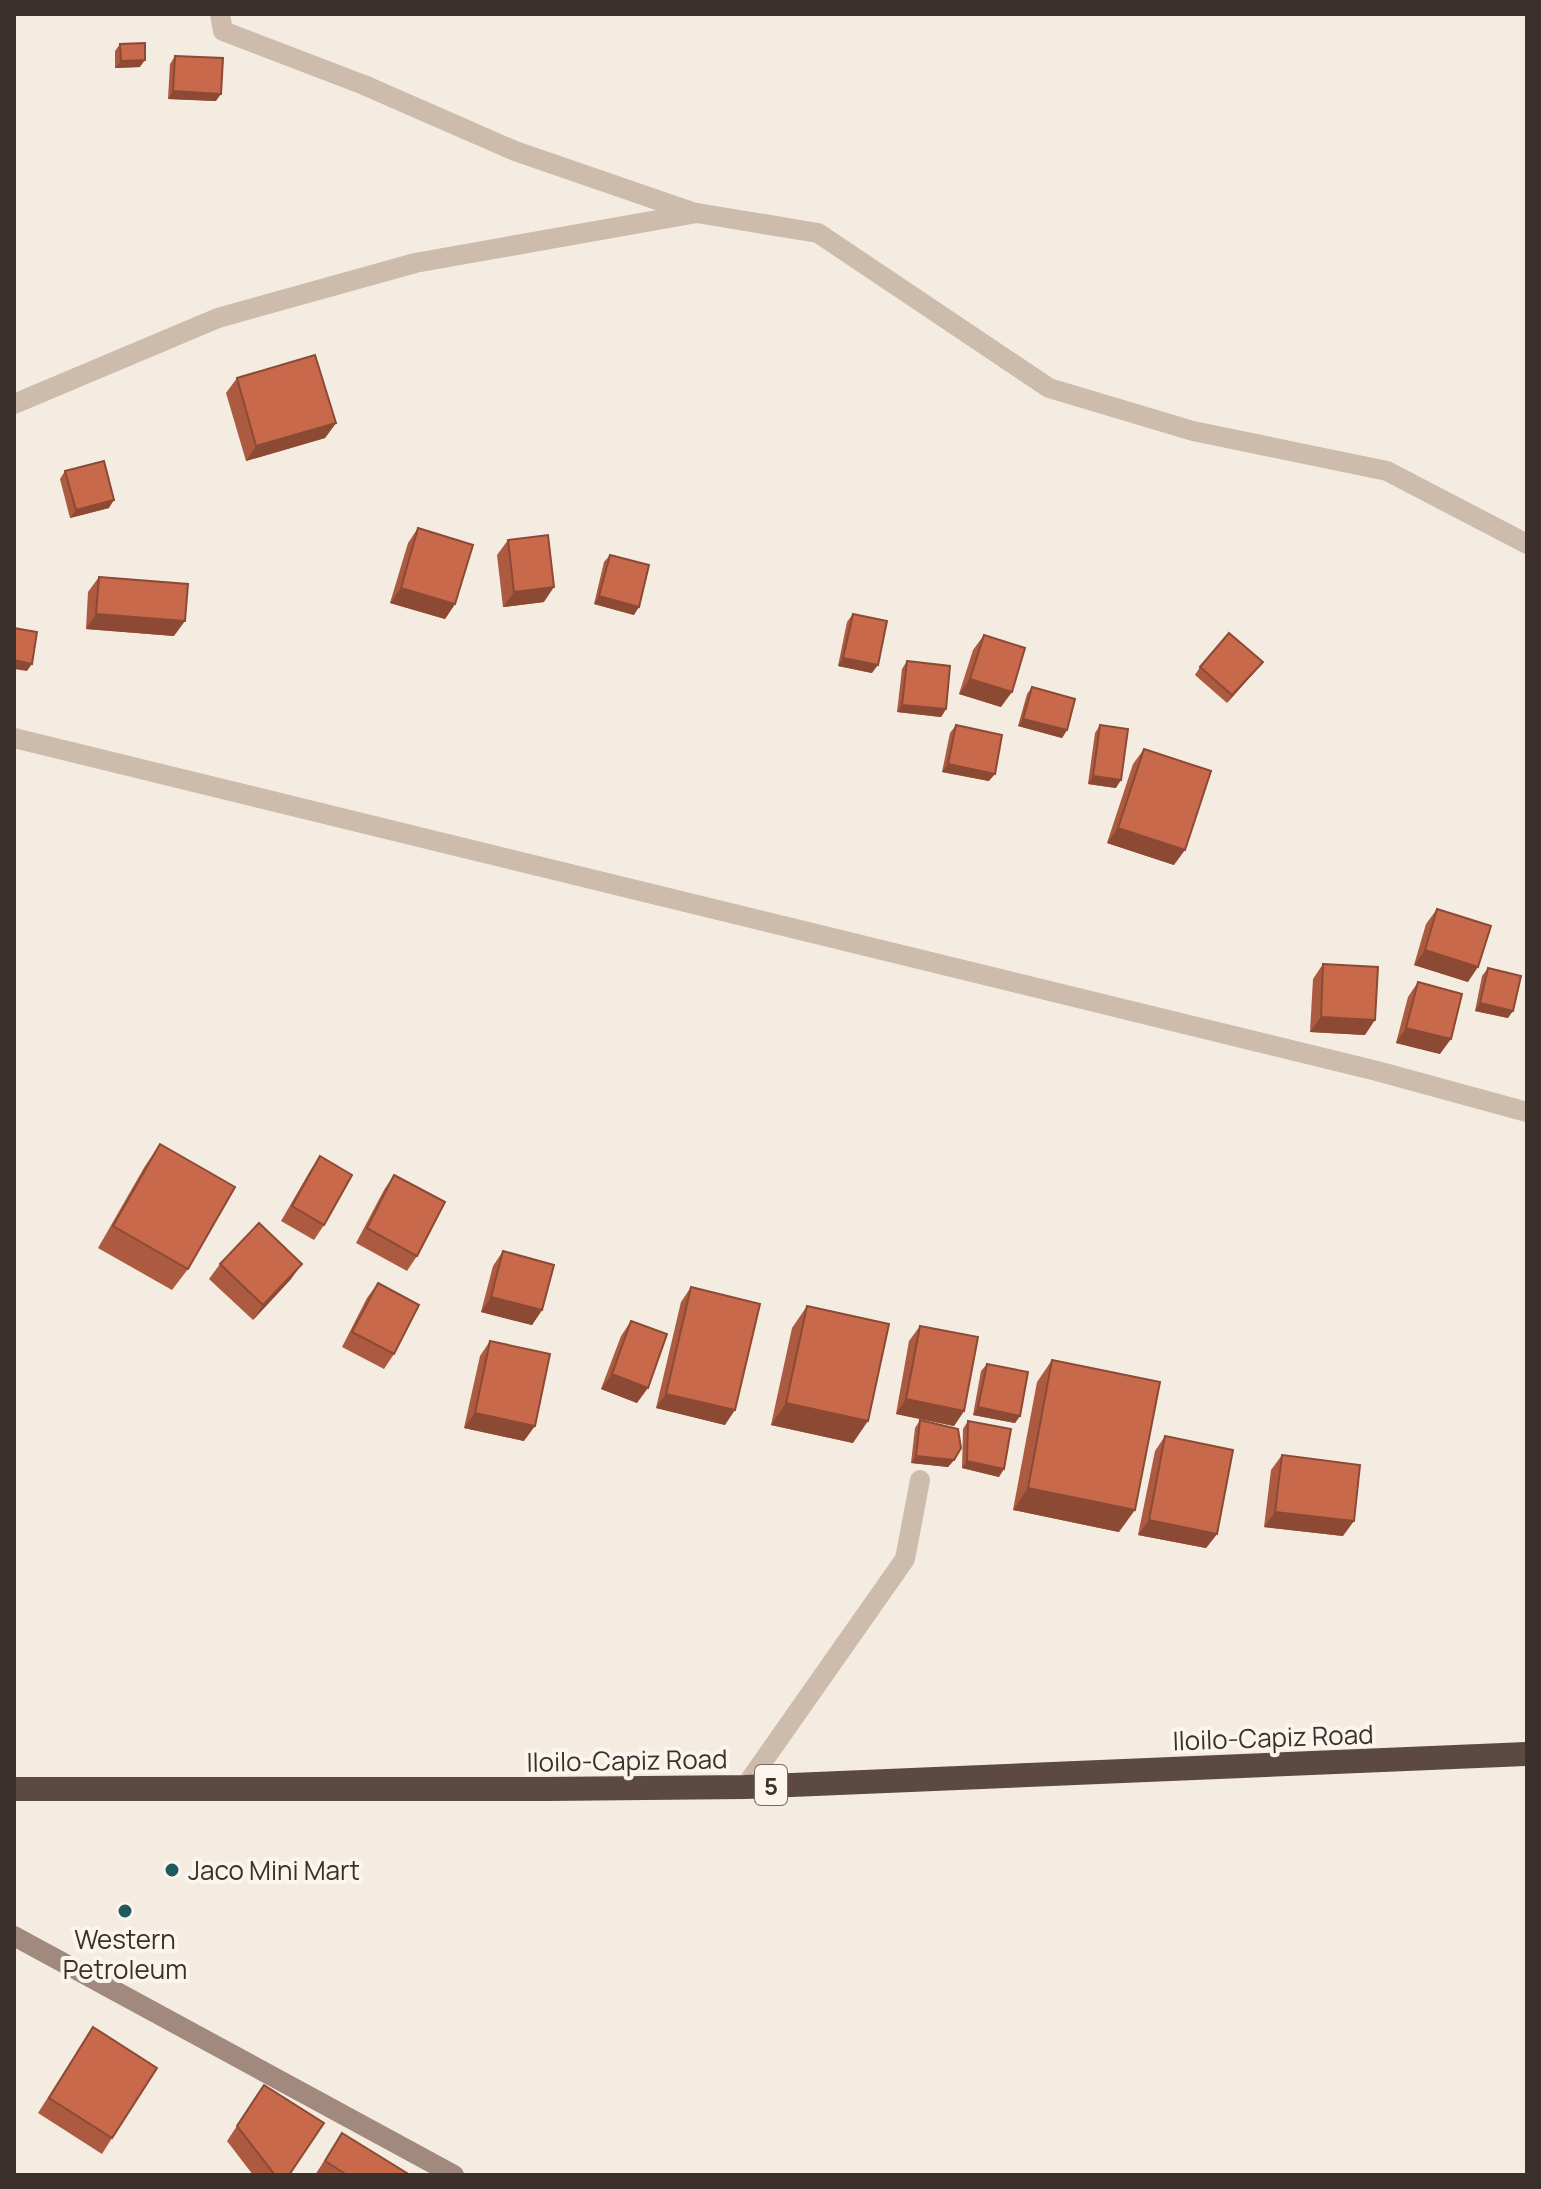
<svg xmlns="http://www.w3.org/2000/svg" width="1541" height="2189" font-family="Manrope,sans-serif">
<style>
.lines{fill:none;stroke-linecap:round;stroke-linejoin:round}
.lane{stroke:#cdbbac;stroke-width:20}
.street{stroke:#cdbbac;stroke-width:20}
.secondary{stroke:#a18a7d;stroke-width:20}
.highway{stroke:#5c4a42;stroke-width:24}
.wall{fill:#ac5a40}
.shaded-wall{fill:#8c4a34}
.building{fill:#c8694b;stroke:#8c4a34;stroke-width:2}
.poi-dot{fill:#1f5a5e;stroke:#fbf5ee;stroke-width:3}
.labels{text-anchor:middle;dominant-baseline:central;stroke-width:8;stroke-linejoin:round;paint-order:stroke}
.shield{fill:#fbf5ee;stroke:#756b66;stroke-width:2}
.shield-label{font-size:24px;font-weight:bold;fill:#3b302b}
.street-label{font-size:26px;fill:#3b302b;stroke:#fbf5ee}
.poi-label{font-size:26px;fill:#3b302b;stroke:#fbf5ee;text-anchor:start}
</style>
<rect width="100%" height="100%" fill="#f4ebe1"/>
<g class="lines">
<polyline class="lane" points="745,1787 905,1559 920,1480"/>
<g class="street">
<polyline points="220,14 223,31 364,85 515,151 695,213"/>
<polyline points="14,404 218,318 415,263 697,213 818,233 1049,388 1193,431 1387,471 1527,544"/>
<polyline points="14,738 1377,1071 1527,1112"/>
</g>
<polyline class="secondary" points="14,1936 454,2175"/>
<polyline class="highway" points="14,1789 548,1789 745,1787 1527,1754"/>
</g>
<g class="wall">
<polygon points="120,44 140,67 115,68 115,51"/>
<polygon points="175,56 216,101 168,99 170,64"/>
<polygon points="237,378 336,423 325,438 246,461 226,393"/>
<polygon points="65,471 109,508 70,518 60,479"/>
<polygon points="418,528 455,604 445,619 390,603 408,543"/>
<polygon points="508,540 544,602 503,607 497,555"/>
<polygon points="610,555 634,615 594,604 604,562"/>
<polygon points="99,577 174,636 86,629 88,592"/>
<polygon points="853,614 872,673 838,666 847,622"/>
<polygon points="984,635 1001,707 959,694 973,650"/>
<polygon points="907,661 946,709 941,717 897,712 902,669"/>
<polygon points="1200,667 1257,669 1227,703 1195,675"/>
<polygon points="1032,687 1067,730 1062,738 1018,726 1027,694"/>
<polygon points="956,725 989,781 942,772 950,733"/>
<polygon points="1100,725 1116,788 1088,784 1095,733"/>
<polygon points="1144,749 1174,865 1107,843 1133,764"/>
<polygon points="1437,909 1468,982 1414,965 1426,924"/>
<polygon points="1323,964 1365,1035 1310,1032 1313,979"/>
<polygon points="1488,968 1508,1018 1475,1011 1482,976"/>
<polygon points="1418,982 1440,1054 1396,1043 1408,997"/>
<polygon points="160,1144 188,1269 172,1290 98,1248 145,1166"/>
<polygon points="320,1156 324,1225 314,1240 281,1221 310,1171"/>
<polygon points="394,1175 417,1256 407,1271 356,1243 384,1190"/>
<polygon points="503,1251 542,1310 532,1325 481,1312 493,1266"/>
<polygon points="220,1264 291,1279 253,1320 209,1279"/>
<polygon points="378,1283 394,1354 384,1369 342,1347 367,1298"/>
<polygon points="691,1287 725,1425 656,1408 681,1302"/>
<polygon points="807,1306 853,1443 771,1425 792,1328"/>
<polygon points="631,1321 637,1403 601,1389 621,1336"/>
<polygon points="920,1326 964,1411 954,1426 896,1414 909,1341"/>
<polygon points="490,1341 524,1441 464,1428 480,1356"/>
<polygon points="1052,1360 1119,1532 1013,1510 1037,1382"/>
<polygon points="987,1364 1020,1416 1015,1423 973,1415 981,1371"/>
<polygon points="920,1420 954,1460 948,1467 911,1463 915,1428"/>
<polygon points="968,1421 999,1477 962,1468 963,1429"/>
<polygon points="1165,1436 1217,1534 1206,1548 1138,1535 1155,1451"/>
<polygon points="1282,1455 1343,1536 1264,1527 1271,1470"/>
<polygon points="93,2027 112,2138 102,2154 38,2113"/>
<polygon points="264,2085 289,2175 253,2175 227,2141"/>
<polygon points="342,2133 410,2175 315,2175"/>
</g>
<g class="shaded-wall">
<polygon points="145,60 140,67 115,68 121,61"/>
<polygon points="173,91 221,94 216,101 168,99"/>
<polygon points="336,423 325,438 246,461 256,446"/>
<polygon points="114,500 109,508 70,518 76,510"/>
<polygon points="554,587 544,602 503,607 514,592"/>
<polygon points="401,588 455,604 445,619 390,603"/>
<polygon points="599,596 639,607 634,615 594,604"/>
<polygon points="96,614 185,621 174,636 86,629"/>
<polygon points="843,658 878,665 872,673 838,666"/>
<polygon points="14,660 32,664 27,671 14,669"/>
<polygon points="1263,662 1257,669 1227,703 1232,695"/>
<polygon points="970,679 1012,692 1001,707 959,694"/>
<polygon points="902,705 946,709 941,717 897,712"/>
<polygon points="1023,719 1067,730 1062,738 1018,726"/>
<polygon points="948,764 995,774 989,781 942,772"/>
<polygon points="1093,776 1121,780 1116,788 1088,784"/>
<polygon points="1118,828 1185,850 1174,865 1107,843"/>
<polygon points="1425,950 1478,967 1468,982 1414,965"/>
<polygon points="1480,1003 1513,1011 1508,1018 1475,1011"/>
<polygon points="1321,1017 1375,1020 1365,1035 1310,1032"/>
<polygon points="1406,1028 1451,1039 1440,1054 1396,1043"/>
<polygon points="302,1264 291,1279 253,1320 263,1305"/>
<polygon points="491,1297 542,1310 532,1325 481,1312"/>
<polygon points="612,1374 648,1388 637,1403 601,1389"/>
<polygon points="666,1394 735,1410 725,1425 656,1408"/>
<polygon points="906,1399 964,1411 954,1426 896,1414"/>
<polygon points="786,1403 868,1421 853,1443 771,1425"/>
<polygon points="978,1407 1020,1416 1015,1423 973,1415"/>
<polygon points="475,1413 535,1426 524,1441 464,1428"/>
<polygon points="916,1456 954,1460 948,1467 911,1463"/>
<polygon points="967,1461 1004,1469 999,1477 962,1468"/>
<polygon points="1028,1488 1135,1510 1119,1532 1013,1510"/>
<polygon points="1275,1512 1354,1521 1343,1536 1264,1527"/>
<polygon points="1149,1520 1217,1534 1206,1548 1138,1535"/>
</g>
<g class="building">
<polygon points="145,43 145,60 121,61 120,44"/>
<polygon points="175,56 223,58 221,94 173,91"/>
<polygon points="315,355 336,423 256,446 237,378"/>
<polygon points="104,461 114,500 76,510 65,471"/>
<polygon points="418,528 473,545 455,604 401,588"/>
<polygon points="548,535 554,587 514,592 508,540"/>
<polygon points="610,555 649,565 639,607 599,596"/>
<polygon points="99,577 188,584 185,621 96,614"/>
<polygon points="853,614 887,621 878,665 843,658"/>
<polygon points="14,628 37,632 32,664 14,660"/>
<polygon points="1229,633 1263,662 1232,695 1200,667"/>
<polygon points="984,635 1025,648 1012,692 970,679"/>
<polygon points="907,661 950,666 946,709 902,705"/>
<polygon points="1032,687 1075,699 1067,730 1023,719"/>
<polygon points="956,725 1002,735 995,774 948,764"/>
<polygon points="1100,725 1128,729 1121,780 1093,776"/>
<polygon points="1144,749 1211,771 1185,850 1118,828"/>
<polygon points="1437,909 1491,926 1478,967 1425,950"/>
<polygon points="1323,964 1378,967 1375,1020 1321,1017"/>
<polygon points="1488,968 1521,976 1513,1011 1480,1003"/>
<polygon points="1418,982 1462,994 1451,1039 1406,1028"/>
<polygon points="160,1144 235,1187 188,1269 113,1226"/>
<polygon points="320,1156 352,1175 324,1225 292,1206"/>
<polygon points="394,1175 445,1202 417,1256 367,1228"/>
<polygon points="259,1223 302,1264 263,1305 220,1264"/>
<polygon points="503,1251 554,1265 542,1310 491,1297"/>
<polygon points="378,1283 419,1305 394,1354 352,1332"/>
<polygon points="691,1287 760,1304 735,1410 666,1394"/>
<polygon points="807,1306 889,1324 868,1421 786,1403"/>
<polygon points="631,1321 667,1334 648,1388 612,1374"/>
<polygon points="920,1326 978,1337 964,1411 906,1399"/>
<polygon points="490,1341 550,1354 535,1426 475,1413"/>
<polygon points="1052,1360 1160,1382 1135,1510 1028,1488"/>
<polygon points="987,1364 1028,1372 1020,1416 978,1407"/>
<polygon points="920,1420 958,1429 961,1448 954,1460 916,1456"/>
<polygon points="968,1421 1011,1429 1004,1469 967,1461"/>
<polygon points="1165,1436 1233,1450 1217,1534 1149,1520"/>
<polygon points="1282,1455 1360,1465 1354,1521 1275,1512"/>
<polygon points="93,2027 157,2068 112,2138 49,2098"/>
<polygon points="264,2085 324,2123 289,2175 275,2175 237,2126"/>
<polygon points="342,2133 410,2175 347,2175 325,2161"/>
</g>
<g class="poi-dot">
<circle cx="172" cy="1870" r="8"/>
<circle cx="125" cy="1911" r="8"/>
</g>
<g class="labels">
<rect class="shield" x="755" y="1765" width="32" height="40" rx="6"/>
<g class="shield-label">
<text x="771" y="1785">5</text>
</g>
<g class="street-label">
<text transform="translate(1273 1737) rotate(-2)">Iloilo-Capiz Road</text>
<text transform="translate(627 1760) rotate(-1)">Iloilo-Capiz Road</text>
</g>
<g class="poi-label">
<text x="188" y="1870">Jaco Mini Mart</text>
<text x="125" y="1939" text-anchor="middle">Western<tspan x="125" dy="30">Petroleum</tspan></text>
</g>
</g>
<rect width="1541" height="2189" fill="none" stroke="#3b302b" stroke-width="32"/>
</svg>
